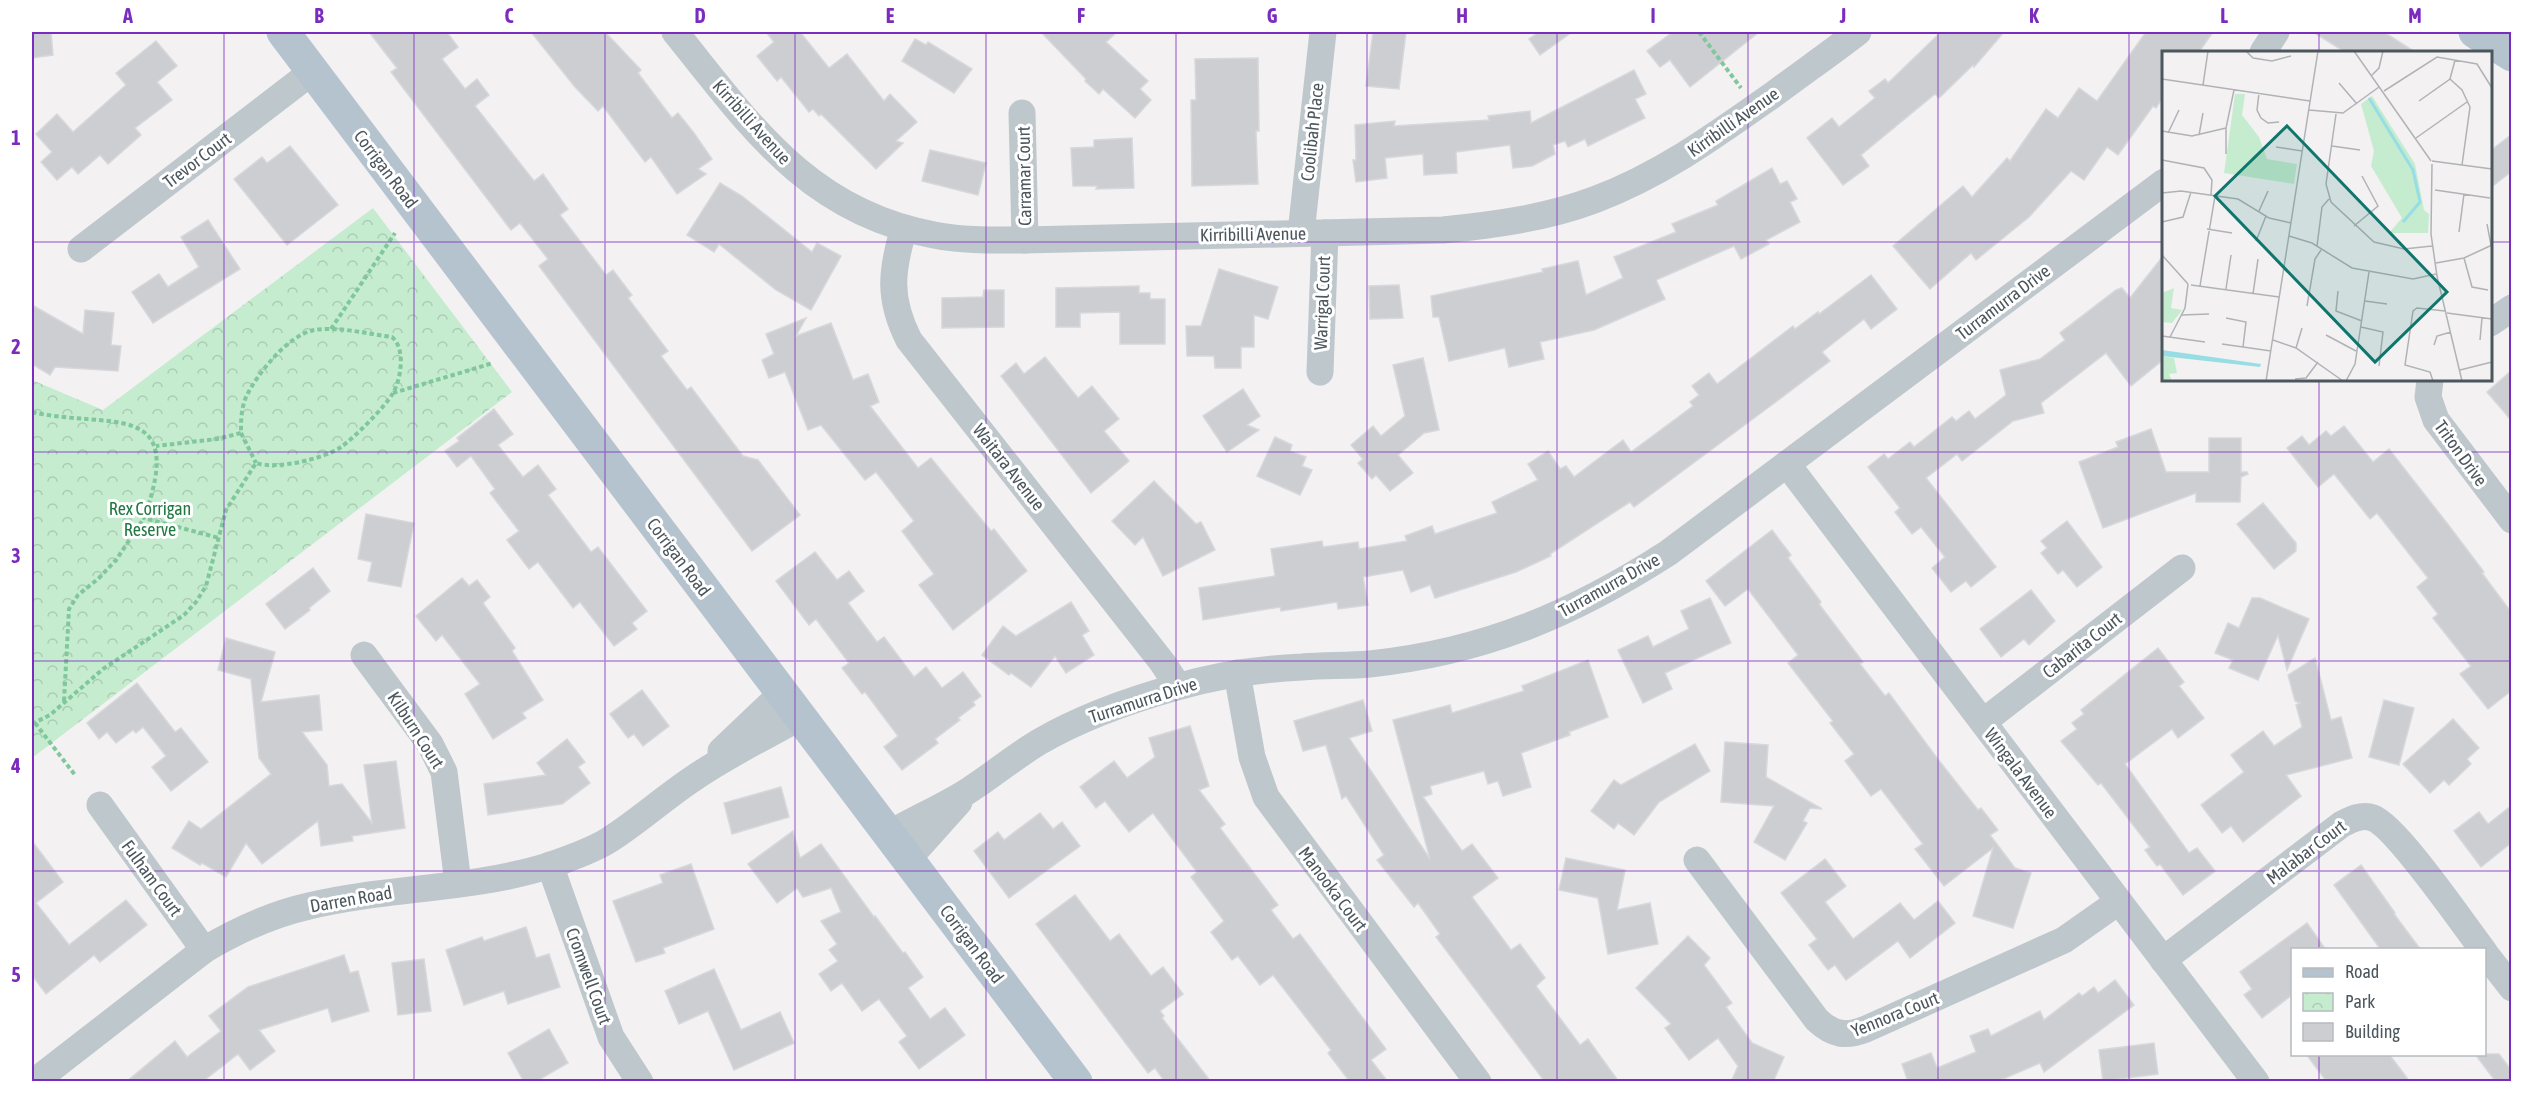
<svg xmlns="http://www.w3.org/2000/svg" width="2543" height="1113" font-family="'Asap Condensed',sans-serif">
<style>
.park{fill:url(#park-crowns)}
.building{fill:#ccced2;stroke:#d6d8dc;stroke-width:1.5}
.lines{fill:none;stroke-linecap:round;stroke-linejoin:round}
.path{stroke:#80c79b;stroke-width:4;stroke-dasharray:4.5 3;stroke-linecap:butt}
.minor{stroke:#bec7cc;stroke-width:27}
.major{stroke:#b4c3cd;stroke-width:33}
.grid{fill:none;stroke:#7b2cbf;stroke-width:1.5;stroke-opacity:0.55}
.labels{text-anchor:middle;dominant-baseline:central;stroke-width:6;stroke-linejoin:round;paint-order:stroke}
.street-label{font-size:18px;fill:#4b565d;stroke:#fff}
.park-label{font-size:18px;fill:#217942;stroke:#fff}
.inset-river{fill:none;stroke:#96dde4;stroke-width:3}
.inset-road{fill:none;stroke:#b0b3b6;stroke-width:1.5}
.view{fill:#0f766e;fill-opacity:0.15;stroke:#0f766e;stroke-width:3}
.inset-edge{fill:none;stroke:#4b565d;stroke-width:3}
.neatline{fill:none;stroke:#7b2cbf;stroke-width:2}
.grid-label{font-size:20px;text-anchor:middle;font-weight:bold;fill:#7b2cbf}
</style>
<defs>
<pattern id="park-crowns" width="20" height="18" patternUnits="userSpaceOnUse" patternTransform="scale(1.5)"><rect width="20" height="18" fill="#c5eccf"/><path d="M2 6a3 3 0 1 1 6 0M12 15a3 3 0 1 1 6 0" fill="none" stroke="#abccb4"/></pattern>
</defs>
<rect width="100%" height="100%" fill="#f3f1f2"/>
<polygon class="park" points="373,208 512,392 32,758 32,380 103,410"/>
<g class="building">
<polygon points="32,32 51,32 53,55 32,58"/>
<polygon points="369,32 447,32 458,47 442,59 465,89 477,79 489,95 475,106 534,181 543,174 568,209 560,215 606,275 613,270 632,295 628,298 668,351 661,356 687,390 691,387 743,456 758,460 800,515 752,551 539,266 548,259 520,223 511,230 391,72 397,68"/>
<polygon points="531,32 605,32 641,70 638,73 672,118 678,113 694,133 712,159 698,169 706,174 677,194 651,157 645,162 603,106 598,111 575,87"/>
<polygon points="766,32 800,32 829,68 847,54 884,101 890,94 917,122 896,141 903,143 876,169 821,114 819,116 813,109 809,112 781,77 777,81 757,56 774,42"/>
<polygon points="1041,32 1117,32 1106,42 1148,81 1140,89 1151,100 1135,118 1103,89 1099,94 1085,81 1086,79"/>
<polygon points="1373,32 1406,32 1399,89 1366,86"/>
<polygon points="1539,32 1572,32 1540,55 1529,39"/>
<polygon points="1673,32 1759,32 1690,87 1670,60 1660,67 1647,51"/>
<polygon points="1941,32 2004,32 1974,67 1973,65 1939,98 1935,94 1861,155 1869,166 1843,185 1807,138 1832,118 1839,127 1875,98 1869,91 1885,79 1888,83"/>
<polygon points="2146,32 2213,32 2199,52 2163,52 2163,97 2156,108 2153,106 2118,155 2107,147 2084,180 2071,171 2029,217 1976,260 1971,253 1930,289 1893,246 1963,186 1972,197 2007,158 2010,161 2046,109 2058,118 2079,88 2097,101"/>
<polygon points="2313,32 2384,32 2415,52 2345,52"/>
<polygon points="915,39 926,45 928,42 972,69 954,93 902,61"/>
<polygon points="156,41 177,66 157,82 172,100 135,128 141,135 108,164 100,155 78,174 72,167 57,180 41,162 52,152 36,134 57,114 73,132 126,85 116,73"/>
<polygon points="1258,58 1259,131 1256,131 1258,184 1192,186 1191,100 1196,100 1195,59"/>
<polygon points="1634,70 1646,94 1635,99 1645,118 1588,146 1585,139 1568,147 1565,141 1553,145 1555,154 1532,166 1513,168 1510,145 1456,152 1457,173 1424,175 1423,154 1385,158 1387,178 1356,182 1353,160 1356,160 1355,125 1395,121 1394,126 1489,120 1488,116 1530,111 1531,123"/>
<polygon points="2511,135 2511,172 2490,188 2490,151"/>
<polygon points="1132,138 1134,188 1096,189 1097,186 1073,186 1071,148 1094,147 1094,140"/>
<polygon points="290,146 338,205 287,245 234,179 262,157 267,163"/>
<polygon points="930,150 986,163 978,195 922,181"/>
<polygon points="1772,168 1780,184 1787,181 1797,199 1790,202 1800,222 1766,240 1769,244 1741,259 1734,246 1656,280 1665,299 1594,330 1540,342 1544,359 1509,367 1505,348 1449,361 1439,317 1433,317 1431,296 1543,272 1542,269 1578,261 1586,295 1623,278 1614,257 1676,232 1672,224 1718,205 1716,201"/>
<polygon points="720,183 742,196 812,252 817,243 841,256 811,310 776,290 719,244 714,252 687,235"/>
<polygon points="208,220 240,269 153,323 132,292 159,274 168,287 199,267 181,237"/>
<polygon points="2163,256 2163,360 2131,386 2106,353 2041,403 2044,413 2013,421 1962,461 1957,454 1926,478 1996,567 1971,587 1966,581 1951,592 1932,568 1945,557 1921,527 1912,534 1895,512 1900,508 1868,467 1884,454 1888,459 1910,442 1914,447 1952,417 1956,421 1969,411 1975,419 2006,395 2000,370 2040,359 2065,340 2060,333 2116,290 2122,288 2130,298"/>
<polygon points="1219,269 1278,287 1268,319 1254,315 1254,347 1241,347 1241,368 1215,368 1214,356 1187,356 1186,326 1201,326"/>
<polygon points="1871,275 1897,309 1871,329 1864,319 1822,352 1830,361 1765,410 1634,507 1630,502 1550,554 1551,556 1516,572 1435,598 1430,585 1411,592 1403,570 1363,577 1368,605 1338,609 1337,602 1281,611 1280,607 1203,620 1199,588 1275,576 1271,549 1322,541 1323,547 1358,542 1359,549 1407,541 1405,536 1432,526 1435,534 1497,513 1492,502 1538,480 1528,464 1548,451 1560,469 1566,466 1574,477 1623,440 1631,452 1693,406 1690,402 1699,395 1692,386 1709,373 1717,384 1793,326 1795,329 1818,312 1819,314"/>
<polygon points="1399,285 1403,318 1370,319 1369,286"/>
<polygon points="1139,286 1139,293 1150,293 1150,299 1165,299 1165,344 1120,344 1120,312 1080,313 1080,327 1056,327 1056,288"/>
<polygon points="984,290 1004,290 1004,327 942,328 942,298 983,297"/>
<polygon points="32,305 83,334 85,310 114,313 111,345 121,346 118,371 55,367 50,375 32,364"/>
<polygon points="806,318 796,336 831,323 853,380 868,374 879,402 870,406 918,468 931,458 991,531 994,529 1027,571 953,630 919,585 934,574 902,531 914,521 876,472 865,480 821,425 808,430 785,372 769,378 762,360 774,354 766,334"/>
<polygon points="1045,357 1078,398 1092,386 1119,419 1104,431 1129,461 1091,493 1001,376 1016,363 1024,374"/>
<polygon points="1423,358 1439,430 1424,433 1398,455 1413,473 1390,491 1376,475 1372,479 1358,463 1363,459 1351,445 1373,426 1381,436 1405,416 1393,365"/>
<polygon points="2511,371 2511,420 2487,392"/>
<polygon points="1243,389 1260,416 1247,425 1259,430 1227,452 1203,416"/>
<polygon points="494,409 513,434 498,445 523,477 538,465 556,489 548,495 591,552 598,547 647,611 632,623 637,629 614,646 580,602 573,608 538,562 529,569 507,540 519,531 490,493 495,489 471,456 457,467 445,451 459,441 457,438"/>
<polygon points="2344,426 2373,462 2389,449 2450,527 2484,572 2482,573 2511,612 2511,691 2488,709 2460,674 2471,666 2433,618 2438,614 2417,587 2428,578 2377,513 2370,519 2334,474 2318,487 2287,448 2302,436 2309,445 2326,431 2331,436"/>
<polygon points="2151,429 2166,472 2209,472 2209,438 2241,438 2241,472 2247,472 2248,474 2241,477 2240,502 2196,502 2196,493 2103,528 2079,462 2118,447 2116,442"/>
<polygon points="1275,437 1292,445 1290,451 1306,457 1302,466 1312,470 1300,495 1257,476"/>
<polygon points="1154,481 1196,524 1201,522 1215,550 1163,576 1143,537 1135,545 1112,521"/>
<polygon points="2263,503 2296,543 2296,551 2274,569 2237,524"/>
<polygon points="366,514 414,523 401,587 368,581 372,562 358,559"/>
<polygon points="2067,521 2102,567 2077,587 2063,570 2058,574 2041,553 2047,548 2041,541"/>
<polygon points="1772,530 1791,555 1788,558 1821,602 1819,604 1863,662 1860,664 1885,696 1889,693 1937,758 1978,810 1981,808 1998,830 1990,835 2015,868 2031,873 2013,928 1973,916 1993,848 1944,886 1915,849 1923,844 1881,789 1871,796 1845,761 1854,754 1830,723 1833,721 1788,663 1798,655 1748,589 1725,606 1706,581"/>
<polygon points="815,552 837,580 849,571 864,591 848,603 877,642 884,637 914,677 926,667 942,688 963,672 981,696 973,702 975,705 958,718 960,720 935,739 938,743 902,770 884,747 898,736 865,692 862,694 842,668 849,663 816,619 809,625 776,581"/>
<polygon points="313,568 330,591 309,608 310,610 285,629 266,604"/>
<polygon points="462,578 469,586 477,580 490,597 483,603 515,648 512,651 543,700 522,713 526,718 493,739 465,694 480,684 442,635 436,641 416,616"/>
<polygon points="2031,590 2055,621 2029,645 2024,639 2001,657 1980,629"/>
<polygon points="1710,598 1731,643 1665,673 1672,689 1643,703 1618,650 1648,636 1653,647 1689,629 1681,611"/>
<polygon points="2252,598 2260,598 2309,619 2287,670 2278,635 2258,680 2229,668 2233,660 2215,653 2228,623 2239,628"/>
<polygon points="1071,602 1089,631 1082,635 1094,655 1066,673 1055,656 1031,687 1011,673 1009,675 982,655 1003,626 1016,636"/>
<polygon points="226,638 275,652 261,702 319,695 322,730 302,732 327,765 329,786 342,784 372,823 364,765 396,761 405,828 352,836 353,841 321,846 318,821 262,864 246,843 226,877 202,863 200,865 172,848 189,821 201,829 271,774 259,758 251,679 218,670"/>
<polygon points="2158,648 2184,682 2179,686 2204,718 2178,738 2172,729 2125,764 2189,853 2197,848 2215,871 2183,895 2160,864 2157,866 2145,850 2150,847 2101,783 2098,785 2061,741 2077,729 2072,723 2084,714 2081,710"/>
<polygon points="2315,658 2331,720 2341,717 2352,758 2286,775 2301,796 2243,842 2231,826 2222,833 2201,805 2244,772 2231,755 2263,731 2274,746 2302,727 2296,705 2300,703 2295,701 2288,675"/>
<polygon points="1588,660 1608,717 1569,732 1570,735 1521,753 1531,787 1503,796 1498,781 1488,784 1484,771 1430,786 1432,794 1423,797 1462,851 1472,844 1498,878 1472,897 1511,950 1520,944 1545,978 1536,986 1580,1045 1588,1039 1619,1082 1545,1082 1436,937 1440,934 1418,903 1414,907 1377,860 1384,855 1346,796 1342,799 1326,745 1303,751 1294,721 1363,700 1372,731 1349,738 1430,859 1393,720 1450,705 1452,713 1524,691 1522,686"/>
<polygon points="137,683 175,732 181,728 208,762 171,791 152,767 166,756 143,727 136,733 133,730 116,743 107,732 99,739 87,723"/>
<polygon points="642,690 669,726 643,746 634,734 628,738 610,714"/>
<polygon points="2384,700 2414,708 2399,765 2369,757"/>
<polygon points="2453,719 2479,748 2467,759 2471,764 2449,785 2444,780 2430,793 2403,764"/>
<polygon points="1190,726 1209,786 1199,790 1225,824 1220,828 1278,905 1271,910 1293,939 1300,934 1386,1049 1371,1060 1388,1082 1350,1082 1328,1053 1331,1050 1273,975 1260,985 1238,956 1232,960 1211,932 1224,921 1191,877 1197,872 1153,813 1129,832 1105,801 1096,808 1080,787 1114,761 1127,778 1155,757 1149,738"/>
<polygon points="567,739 585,762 578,767 590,783 562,804 488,815 484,784 546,775 537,763"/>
<polygon points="1725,742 1768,745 1766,777 1822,809 1810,808 1803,821 1807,823 1785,860 1754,842 1774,806 1721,802"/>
<polygon points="1695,744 1710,771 1659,802 1634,835 1618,823 1614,829 1591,811 1614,780 1621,785"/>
<polygon points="781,787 789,817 732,834 724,803"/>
<polygon points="2511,806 2511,843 2481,867 2454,831 2479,812 2488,824"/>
<polygon points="1040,813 1053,829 1062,822 1080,846 1009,898 974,851 998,832 1004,840"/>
<polygon points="793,831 800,858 821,844 874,917 875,916 903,953 905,952 923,977 908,988 930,1019 945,1008 965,1035 919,1069 899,1042 907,1036 879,999 862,1011 842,983 831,991 819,974 838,961 829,950 837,944 821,921 841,912 831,888 803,897 797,888 777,903 748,864"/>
<polygon points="32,841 63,882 36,903 69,945 126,900 147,925 100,962 94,955 46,994 32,975"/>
<polygon points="1566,858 1625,870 1617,910 1650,903 1658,944 1608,954 1598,898 1559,890"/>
<polygon points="1825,859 1846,886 1825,902 1853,939 1900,903 1914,920 1938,901 1955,923 1910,958 1898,941 1846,980 1835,965 1828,970 1809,945 1817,939 1781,893"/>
<polygon points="691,864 714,929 663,948 665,953 636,962 613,901 663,883 660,875"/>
<polygon points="2361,865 2395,913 2394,914 2421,950 2381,950 2334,885"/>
<polygon points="1075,895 1110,941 1119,934 1151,976 1163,967 1183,994 1160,1011 1164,1016 1162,1018 1211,1082 1165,1082 1155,1068 1148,1073 1036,924"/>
<polygon points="2307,923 2326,950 2292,950 2292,995 2262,1018 2244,995 2252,989 2240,972"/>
<polygon points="526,927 536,958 549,954 560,987 508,1004 504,991 464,1005 446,950 482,937 484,941"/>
<polygon points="1688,936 1710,958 1704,965 1732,1003 1726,1007 1752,1043 1784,1057 1773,1082 1731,1082 1738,1066 1718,1038 1689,1060 1665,1028 1671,1024 1636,988"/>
<polygon points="344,955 350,973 358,971 369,1011 332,1022 328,1008 259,1030 275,1051 250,1070 238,1054 202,1082 126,1082 175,1041 187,1057 221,1031 209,1016 248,987"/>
<polygon points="424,959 431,1011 398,1015 392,963"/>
<polygon points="714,969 741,1030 780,1012 794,1043 734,1070 708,1011 679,1024 665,991"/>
<polygon points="2115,980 2134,1005 2044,1072 2040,1063 1996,1082 1905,1082 1907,1079 1902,1064 1931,1053 1937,1068 1976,1052 1970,1036 1988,1029 1991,1036 2040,1011 2044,1020 2079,993 2082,996 2094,987 2098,993"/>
<polygon points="549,1029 568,1063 535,1082 524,1082 508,1053"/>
<polygon points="2154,1043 2158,1074 2103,1081 2099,1050"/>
<polygon points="2306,1054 2389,1054 2410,1082 2327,1082"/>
<polygon points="2475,1054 2499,1054 2511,1070 2511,1082 2496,1082"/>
</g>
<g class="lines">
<g class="path">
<polyline points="1699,32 1741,88"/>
<polyline points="331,329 395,233"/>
<polyline points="393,393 493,363"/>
<path d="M32 412C109 430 188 397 144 518L219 538"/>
<polyline points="241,433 256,463"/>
<polyline points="64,701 69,609 78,595 98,579 116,560 144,518"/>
<polyline points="35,723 75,775"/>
<path d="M32 724 50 715 103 669 184 615 196 602 206 586 226 510 256 463C275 470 324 459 341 447 353 439 386 406 393 393 401 379 406 349 392 337 367 334 339 326 314 330 288 335 257 374 246 397 241 409 241 421 241 433L217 439 156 446"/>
</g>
<g class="minor">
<path d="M675 32C750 125 808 212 934 235 964 241 995 240 1025 240L1443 230C1494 225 1546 218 1594 200 1661 175 1716 135 1774 94 1802 73 1831 53 1858 32"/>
<polyline points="2263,52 2276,32"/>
<polyline points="1022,113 1025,240"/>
<path d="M904 228C891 271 888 299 909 340L1162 662 1178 686"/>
<polyline points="1301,233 1323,32"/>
<polyline points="81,249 313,71"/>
<polyline points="2490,323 2512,308"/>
<polyline points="1320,372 1325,233"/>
<polyline points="2430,380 2428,397 2436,420 2512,520"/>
<polyline points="1787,464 2256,1082"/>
<polyline points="364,655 430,744 444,772 458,883"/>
<polyline points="1237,673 1252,757 1266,797 1478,1082"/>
<polyline points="1983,722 2182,568"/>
<polyline points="721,751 782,693"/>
<polyline points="100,805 204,950"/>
<path d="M889 834C914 819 943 807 968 791 993 775 1014 757 1039 742 1082 717 1130 700 1177 687 1218 675 1260 669 1302 667 1325 665 1348 666 1370 664 1484 652 1573 614 1668 553L2164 182"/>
<polyline points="908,859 959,802"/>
<path d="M1697 860 1817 1020C1833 1035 1846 1037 1866 1029L2064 940 2118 902"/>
<polyline points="550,865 611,1037 640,1082"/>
<polyline points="2484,952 2512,988"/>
<path d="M2163 960 2342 824C2352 819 2362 814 2373 818 2397 827 2463 924 2483 950"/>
<path d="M34 1082 204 950C236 931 273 914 309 906 388 887 473 890 551 865 570 858 592 851 609 840 639 821 665 797 694 778 727 755 765 737 800 717"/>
</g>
<g class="major">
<polyline points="283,32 1076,1082"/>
<polyline points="2475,32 2512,55"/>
</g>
</g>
<path class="grid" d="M224 32V1082M414 32V1082M605 32V1082M795 32V1082M986 32V1082M1176 32V1082M1367 32V1082M1557 32V1082M1748 32V1082M1938 32V1082M2129 32V1082M2319 32V52M32 242H2164M2490 242H2512M2319 380V950M32 452H2512M32 661H2512M32 871H2512M2319 1054V1082"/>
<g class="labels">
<g class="street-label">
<text transform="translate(752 122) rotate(48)">Kirribilli Avenue</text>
<text transform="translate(1733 122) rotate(-35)">Kirribilli Avenue</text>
<text transform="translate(1312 132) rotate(-84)">Coolibah Place</text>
<text transform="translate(197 160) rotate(-37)">Trevor Court</text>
<text transform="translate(386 169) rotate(53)">Corrigan Road</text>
<text transform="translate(1024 176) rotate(-91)">Carramar Court</text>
<text transform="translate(1253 234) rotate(-1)">Kirribilli Avenue</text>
<text transform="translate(2003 302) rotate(-37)">Turramurra Drive</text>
<text transform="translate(1322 303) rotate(-88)">Warrigal Court</text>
<text transform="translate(2461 453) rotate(54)">Triton Drive</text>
<text transform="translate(1009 467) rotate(52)">Waitara Avenue</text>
<text transform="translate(679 557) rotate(53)">Corrigan Road</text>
<text transform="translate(1609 585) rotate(-29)">Turramurra Drive</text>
<text transform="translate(2082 645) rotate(-38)">Cabarita Court</text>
<text transform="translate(1143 700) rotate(-18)">Turramurra Drive</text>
<text transform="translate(416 730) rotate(57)">Kilburn Court</text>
<text transform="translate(2021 773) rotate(53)">Wingala Avenue</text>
<text transform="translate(2306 852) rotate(-37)">Malabar Court</text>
<text transform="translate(152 878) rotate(54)">Fulham Court</text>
<text transform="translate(1333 889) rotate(53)">Manooka Court</text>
<text transform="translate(351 899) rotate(-10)">Darren Road</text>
<text transform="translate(972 944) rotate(53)">Corrigan Road</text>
<text transform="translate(589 976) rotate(70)">Cromwell Court</text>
<text transform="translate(1895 1014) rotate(-22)">Yennora Court</text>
</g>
<g class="park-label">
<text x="150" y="508">Rex Corrigan<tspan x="150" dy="21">Reserve</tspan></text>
</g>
</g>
<g transform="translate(2162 51)">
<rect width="330" height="330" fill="#f3f1f2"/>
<path d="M73 43H83L80 64 97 86 105 108 135 113 132 133 62 122ZM210 45 253 113 262 159 267 163 266 182H227L240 167 209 115 212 100 199 53ZM12 237 9 257 20 259 10 272 0 271V242ZM0 305 12 307 15 322 7 323 10 330H0Z" fill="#c5eccf"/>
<path d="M0 299 99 313 98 316 0 305Z" fill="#96dde4"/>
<path class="inset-river" d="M207 47 251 119 258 151 241 171"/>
<path class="inset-road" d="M84 0 91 7 110 10 129 5M192 0 269 110M210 24 217 17 221 0M0 28 148 50M288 28 300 39 308 56 300 114M177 32 195 53M41 34 46 0M222 40 275 6 315 13 330 37M97 42 95 59 99 67 106 72 117 71M257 50 288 28 293 9M147 59 181 62 217 36M174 63 164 133 169 151 212 191 242 198 270 195M0 80 30 85 64 77M6 82 17 59M37 84 41 62M254 87 305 51M170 95 198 99M114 96 140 100M64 103V77L72 39M0 109 42 117 50 129 49 144M270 110 330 118M270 113 269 183 275 225 300 330M273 139 328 147M0 142 19 140 76 148 107 167 129 172M97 160 106 140M0 171 21 166 29 141M325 173 329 194M192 175 216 155 200 125M45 178 70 182M297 181 302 143M127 185 150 192 190 217 251 228 274 223M94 190 104 165M155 195 160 156 167 148M0 204 26 233M302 207 310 236 326 239M274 212 302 207 330 194M29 234 117 246M38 235 53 145M64 238 69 204M176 240 174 260 200 270M91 243 96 208M203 250 225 253M145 255 153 208 159 199M285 262 330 268M20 264 47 263M64 267 84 271 81 296M199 276 221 281 217 315M164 284 194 300M0 285 43 291M8 286 23 257 26 233M111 289 134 297 181 330M318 289 320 267M60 293 109 300M272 294 275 285 289 281M134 297 140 277M298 319 330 311M133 328 144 327 156 311M104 330 156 0M184 330 193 313 207 221M271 330 268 321 243 314 251 260 255 257 283 260"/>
<path class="view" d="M125 75 285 241 213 311 53 145Z"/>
<rect width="330" height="330" class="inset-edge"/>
</g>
<rect width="2543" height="1113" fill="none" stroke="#ffffff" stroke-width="66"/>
<rect x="2291" y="948" width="195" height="108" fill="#ffffff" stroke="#b7bbbe" stroke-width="1.5"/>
<rect x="2303" y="968" width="30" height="9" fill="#b4c3cd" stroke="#b7bbbe" stroke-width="1.5"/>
<text x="2345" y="978" font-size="18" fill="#4b565d">Road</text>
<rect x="2303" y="993" width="30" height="18" fill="url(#park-crowns)" stroke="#b7bbbe" stroke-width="1.5"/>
<text x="2345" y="1008" font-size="18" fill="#4b565d">Park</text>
<rect x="2303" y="1023" width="30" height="18" fill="#ccced2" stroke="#b7bbbe" stroke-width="1.5"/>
<text x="2345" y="1038" font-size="18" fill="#4b565d">Building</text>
<rect x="33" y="33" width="2477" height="1047" class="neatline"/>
<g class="grid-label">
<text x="128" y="23">A</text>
<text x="319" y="23">B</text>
<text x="509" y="23">C</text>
<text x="700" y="23">D</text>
<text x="890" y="23">E</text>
<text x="1081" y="23">F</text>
<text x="1272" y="23">G</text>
<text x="1462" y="23">H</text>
<text x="1653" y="23">I</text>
<text x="1843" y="23">J</text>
<text x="2034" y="23">K</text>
<text x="2224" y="23">L</text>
<text x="2415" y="23">M</text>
<text x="16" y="145">1</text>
<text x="16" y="354">2</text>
<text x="16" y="563">3</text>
<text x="16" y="773">4</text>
<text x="16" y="982">5</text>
</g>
</svg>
